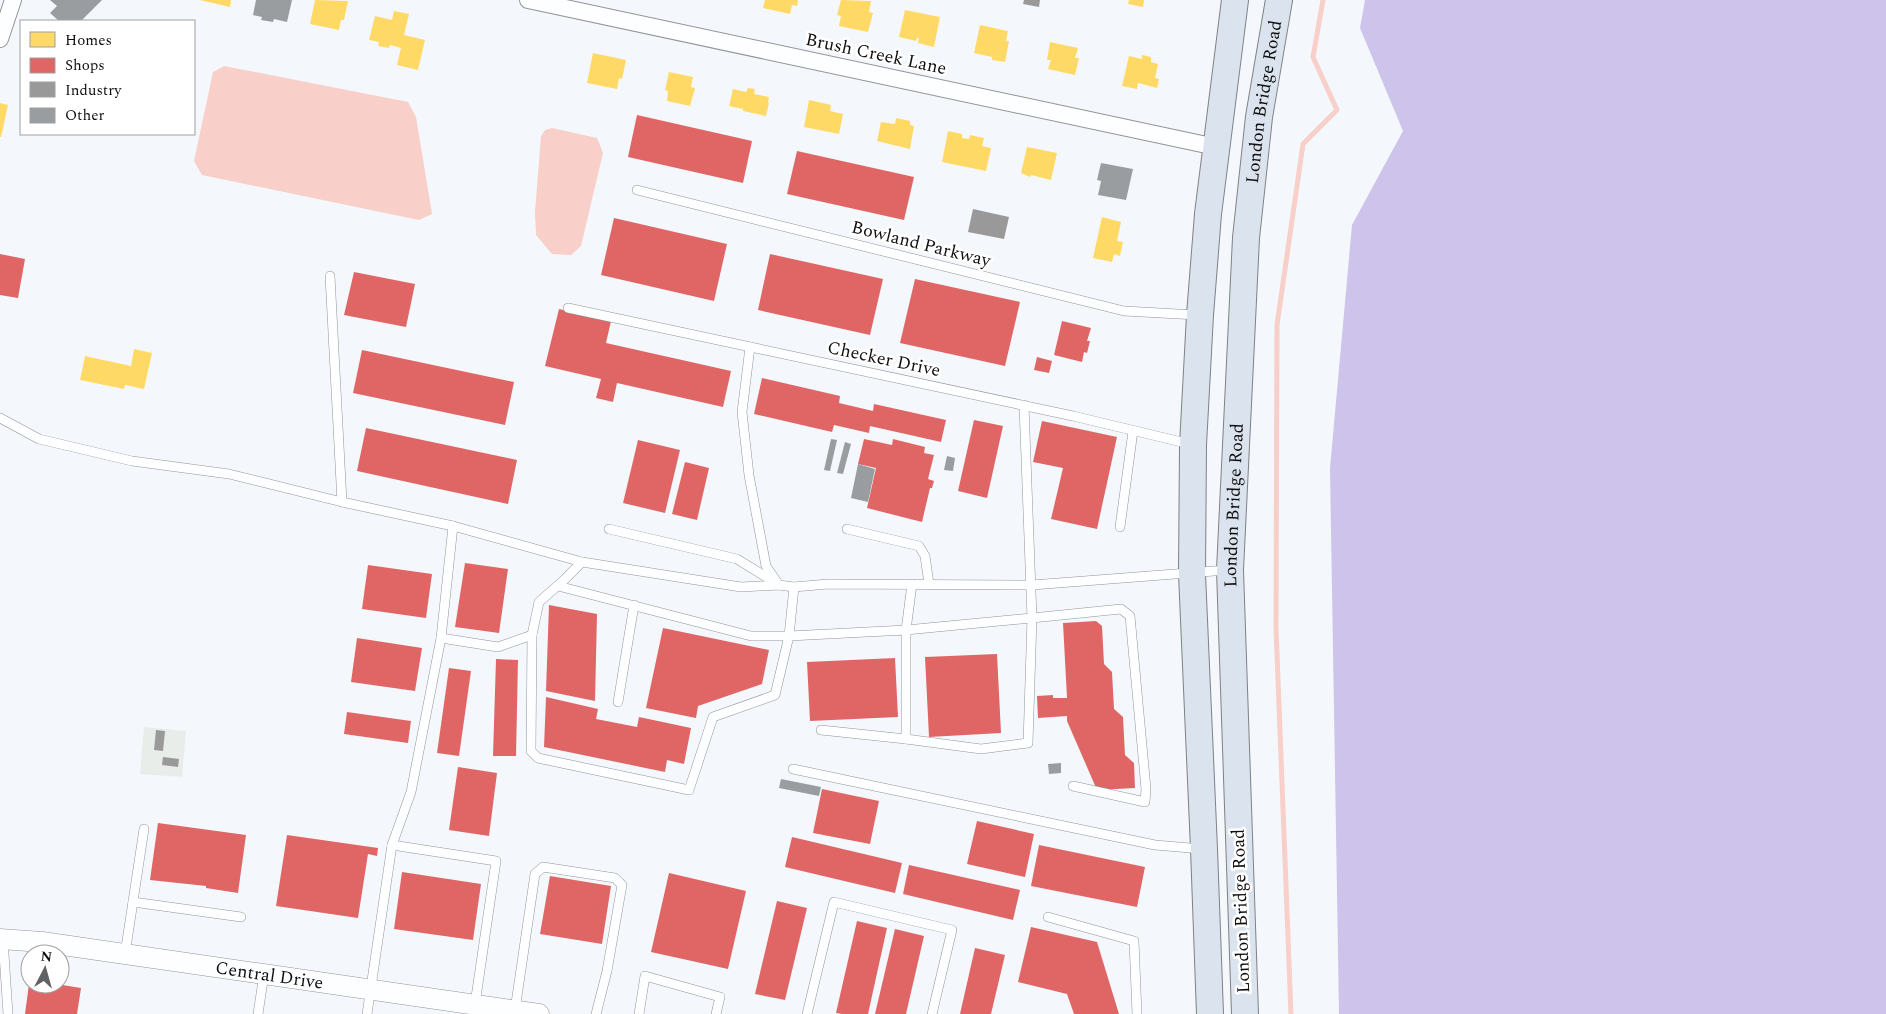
<svg xmlns="http://www.w3.org/2000/svg" width="1886" height="1014" font-family="Spectral,serif">
<style>
.industrial{fill:#e9edea}
.forest{fill:#cdc3eb}
.water{fill:#f8cfc9}
.homes{fill:#ffd966}
.shops{fill:#e06666}
.industry{fill:#999}
.lines{fill:none;stroke-linecap:round;stroke-linejoin:round}
.stream{stroke:#f8cfc9;stroke-width:5}
.building{fill:#999da0}
.service-casing{stroke:#929496;stroke-width:10}
.minor-casing{stroke:#929496;stroke-width:18}
.tertiary-casing{stroke:#929496;stroke-width:21}
.primary-casing{stroke:#7f8183;stroke-width:28}
.service{stroke:#fdfeff;stroke-width:9}
.minor{stroke:#fdfeff;stroke-width:16}
.tertiary{stroke:#fdfeff;stroke-width:20}
.primary{stroke:#dae3ee;stroke-width:26}
.labels{text-anchor:middle;dominant-baseline:central;stroke-width:5;stroke-linejoin:round;paint-order:stroke}
.street-label{font-size:18px;fill:#0f0f0f;stroke:#fff}
</style>
<rect width="100%" height="100%" fill="#f4f8fc"/>
<polygon class="industrial" points="144,727 186,731 182,777 140,774"/>
<polygon class="forest" points="1365,0 1886,0 1886,1014 1339,1014 1330,468 1352,225 1403,131 1360,28"/>
<g class="water">
<polygon points="224,66 408,102 416,117 432,214 419,220 202,175 194,161 213,72"/>
<polygon points="552,128 597,138 603,153 581,246 571,255 552,254 536,235 535,212 541,136 545,130"/>
</g>
<g class="homes">
<polygon points="200,0 231,0 230,7"/>
<polygon points="315,0 348,1 344,20 341,20 339,30 310,24"/>
<polygon points="765,0 798,0 797,6 792,5 790,14 763,8"/>
<polygon points="841,0 871,1 869,12 873,13 868,32 839,26 841,16 837,15"/>
<polygon points="1129,0 1144,0 1143,7 1128,4"/>
<polygon points="905,10 940,17 934,47 918,43 919,38 917,38 916,41 899,37"/>
<polygon points="394,11 409,14 404,35 425,40 418,70 397,65 401,48 390,45 389,48 378,46 379,42 369,40 375,16 392,20"/>
<polygon points="980,25 1008,31 1006,41 1009,41 1005,62 992,60 992,57 974,53"/>
<polygon points="1050,42 1078,48 1075,58 1079,58 1075,75 1048,69 1051,60 1047,60"/>
<polygon points="593,53 626,60 622,79 619,78 617,89 587,83"/>
<polygon points="1142,55 1151,57 1151,62 1158,64 1155,78 1159,79 1157,88 1138,83 1137,89 1122,86 1129,56 1142,59"/>
<polygon points="669,72 693,77 691,87 695,88 690,106 667,101 668,91 665,90"/>
<polygon points="748,88 755,89 754,94 769,97 768,103 769,103 766,116 743,111 743,109 729,106 733,89 746,92"/>
<polygon points="809,100 831,105 830,111 843,114 839,134 804,127"/>
<polygon points="0,103 8,105 1,137 0,137"/>
<polygon points="896,118 910,121 910,125 914,126 910,149 877,141 881,122 895,124"/>
<polygon points="948,131 962,134 962,138 969,139 970,135 984,138 982,146 991,148 986,171 942,162"/>
<polygon points="1027,147 1057,153 1051,180 1031,175 1030,177 1021,173"/>
<polygon points="1102,217 1121,222 1117,241 1123,242 1120,256 1114,254 1112,262 1093,258"/>
<polygon points="134,349 152,353 144,389 125,385 124,389 80,380 85,356 131,366"/>
</g>
<g class="shops">
<polygon points="637,115 752,141 743,183 628,157"/>
<polygon points="797,151 914,177 904,220 787,194"/>
<polygon points="614,218 727,244 714,301 601,275"/>
<polygon points="0,254 25,259 18,298 0,295"/>
<polygon points="770,254 883,279 870,335 758,310"/>
<polygon points="354,272 415,284 406,327 344,315"/>
<polygon points="915,279 1020,302 1005,366 900,343"/>
<polygon points="559,309 611,321 606,343 731,371 723,407 617,383 613,402 596,398 601,379 545,366"/>
<polygon points="1062,321 1091,328 1087,341 1090,341 1087,353 1084,352 1082,362 1054,355"/>
<polygon points="362,350 514,382 505,425 353,393"/>
<polygon points="1037,357 1052,361 1049,373 1034,370"/>
<polygon points="762,378 840,396 839,403 873,411 874,404 946,420 941,442 870,426 869,433 834,425 832,432 754,414"/>
<polygon points="974,420 1003,426 987,498 958,491"/>
<polygon points="1042,421 1117,437 1097,529 1051,519 1063,468 1033,462"/>
<polygon points="366,428 517,460 508,504 357,471"/>
<polygon points="864,439 892,445 893,439 925,447 924,453 934,455 928,479 934,481 932,488 930,488 922,522 867,508 876,468 858,464"/>
<polygon points="638,440 680,450 665,513 623,503"/>
<polygon points="685,462 709,468 697,520 672,514"/>
<polygon points="465,563 508,569 499,633 455,627"/>
<polygon points="368,565 432,574 426,618 362,609"/>
<polygon points="549,605 597,614 595,701 546,691"/>
<polygon points="1096,621 1102,626 1104,664 1112,672 1114,709 1123,717 1125,755 1134,763 1135,788 1097,790 1067,721 1067,716 1038,718 1037,696 1053,695 1053,698 1067,698 1063,623"/>
<polygon points="663,628 769,650 762,684 698,706 696,718 646,708"/>
<polygon points="357,638 422,648 415,691 351,682"/>
<polygon points="997,654 1001,733 929,737 925,657"/>
<polygon points="895,658 898,717 810,721 807,662"/>
<polygon points="496,659 518,660 516,756 493,756"/>
<polygon points="449,668 471,671 459,756 437,753"/>
<polygon points="546,697 598,709 596,719 637,727 639,717 691,728 684,764 667,760 665,772 544,747"/>
<polygon points="347,712 411,721 408,743 344,734"/>
<polygon points="458,767 497,773 489,836 449,830"/>
<polygon points="822,789 879,801 870,844 813,833"/>
<polygon points="977,821 1034,834 1025,877 967,864"/>
<polygon points="158,823 246,835 238,893 206,888 206,886 150,880"/>
<polygon points="287,835 378,848 377,856 368,854 358,918 276,906"/>
<polygon points="792,837 902,863 895,893 785,867"/>
<polygon points="1039,845 1145,867 1137,907 1031,886"/>
<polygon points="909,865 1020,890 1013,920 903,894"/>
<polygon points="402,872 481,884 473,940 394,929"/>
<polygon points="669,873 746,891 728,969 651,952"/>
<polygon points="550,876 611,886 602,944 540,934"/>
<polygon points="777,901 807,908 785,1000 755,994"/>
<polygon points="857,921 887,928 868,1014 842,1014 836,1013"/>
<polygon points="1031,927 1097,942 1119,1014 1074,1014 1067,994 1018,982"/>
<polygon points="895,929 924,936 906,1014 875,1014"/>
<polygon points="975,948 1005,955 991,1014 960,1014"/>
<polygon points="29,984 56,984 81,988 77,1014 25,1014"/>
</g>
<g class="industry">
<polygon points="1024,0 1040,0 1039,7 1023,4"/>
<polygon points="973,209 1009,217 1004,239 968,232"/>
<polygon points="156,730 165,731 163,751 154,750"/>
<polygon points="163,757 179,759 178,767 162,765"/>
</g>
<g class="lines">
<polyline class="stream" points="1291,1014 1276,628 1277,325 1303,144 1337,110 1313,57 1323,0"/>
</g>
<g class="building">
<polygon points="50,0 102,0 81,21 59,21 50,13 57,6"/>
<polygon points="256,0 292,0 287,22 274,19 273,22 261,20 262,17 253,15"/>
<polygon points="1101,163 1133,169 1126,200 1098,195 1101,181 1097,180"/>
<polygon points="831,439 837,440 830,471 824,470"/>
<polygon points="845,442 851,444 843,474 837,473"/>
<polygon points="947,456 955,458 953,471 944,470"/>
<polygon points="858,464 875,469 868,502 851,498"/>
<polygon points="1061,763 1061,773 1049,774 1048,764"/>
<polygon points="781,779 821,787 819,796 779,788"/>
</g>
<g class="lines">
<g class="service-casing">
<g id="service">
<polyline points="637,190 1124,311 1197,315"/>
<polyline points="330,276 342,502"/>
<polyline points="568,308 1073,416 1190,444"/>
<polyline points="750,347 742,412 749,475 766,566 779,585"/>
<polyline points="0,418 39,439 132,461 229,474 342,502 453,526 582,562 741,587 779,585 794,587 828,584 1032,585 1227,570"/>
<polyline points="1120,527 1133,431"/>
<polyline points="609,529 737,559 776,583"/>
<polyline points="847,529 919,546 925,556 929,584"/>
<polyline points="582,562 563,581 539,602 532,635 531,751 538,758 689,790 713,717 775,695 789,636 906,630 906,739 821,730"/>
<polyline points="912,584 906,630 1032,618 1024,405"/>
<polyline points="558,586 751,636 789,636 794,587"/>
<polyline points="441,638 453,526"/>
<polyline points="618,702 634,605"/>
<polyline points="906,739 981,749 1028,743 1032,618 1121,609 1130,616 1146,789 1145,802 1073,786"/>
<polyline points="793,769 1155,845 1202,849"/>
<polyline points="392,845 411,792 441,638 498,647 532,635"/>
<polyline points="133,902 241,917"/>
<polyline points="1048,917 1134,941 1137,1014"/>
<polyline points="3,939 8,1014"/>
<polyline points="125,954 144,829"/>
<polyline points="515,1010 535,874 543,867 615,878 622,885 607,971 596,1014"/>
<polyline points="258,1014 264,974"/>
<polyline points="367,1014 392,845 496,861 475,1004"/>
<polyline points="639,1014 645,976 720,997 716,1014"/>
<polyline points="807,1014 834,902 952,930 932,1014"/>
</g>
</g>
<g class="minor-casing">
<g id="minor">
<polyline points="528,0 1216,147"/>
<polyline points="0,39 13,0"/>
</g>
</g>
<g class="tertiary-casing">
<g id="tertiary">
<path id="s1" d="M0 939 42 942 539 1014"/>
</g>
</g>
<g class="primary-casing">
<g id="primary">
<polyline points="1210,1014 1204,849 1192,574 1193,445 1200,315 1208,214 1235,0"/>
<path id="s2" d="M1245 1014 1230 570 1246 238 1259 117 1279 0"/>
</g>
</g>
<use href="#service" class="service"/>
<use href="#minor" class="minor"/>
<use href="#tertiary" class="tertiary"/>
<use href="#primary" class="primary"/>
</g>
<g class="labels">
<g class="street-label">
<text transform="translate(876 54) rotate(12)">Brush Creek Lane</text>
<text stroke="none"><textPath href="#s2" startOffset="914">London Bridge Road</textPath></text>
<text transform="translate(921 244) rotate(14)">Bowland Parkway</text>
<text transform="translate(884 359) rotate(12)">Checker Drive</text>
<text stroke="none"><textPath href="#s2" startOffset="509">London Bridge Road</textPath></text>
<text transform="translate(1241 911) rotate(-92)">London Bridge Road</text>
<text stroke="none"><textPath href="#s1" startOffset="272">Central Drive</textPath></text>
</g>
</g>
<rect x="20" y="20" width="175" height="115" fill="#ffffff" stroke="#9f9f9f"/>
<rect x="30" y="32" width="25" height="15" fill="#ffd966" stroke="#9f9f9f"/>
<text x="65" y="45" font-size="15" fill="#0f0f0f">Homes</text>
<rect x="30" y="58" width="25" height="15" fill="#e06666" stroke="#9f9f9f"/>
<text x="65" y="70" font-size="15" fill="#0f0f0f">Shops</text>
<rect x="30" y="82" width="25" height="15" fill="#999999" stroke="#9f9f9f"/>
<text x="65" y="95" font-size="15" fill="#0f0f0f">Industry</text>
<rect x="30" y="108" width="25" height="15" fill="#999da0" stroke="#9f9f9f"/>
<text x="65" y="120" font-size="15" fill="#0f0f0f">Other</text>
<g transform="translate(45 969) rotate(6)"><circle r="24" fill="#ffffff" stroke="#9f9f9f"/>
<path d="M0-4L9 19L0 12L-9 19Z" fill="#5f6162"/>
<text y="-8" font-size="14" font-weight="bold" text-anchor="middle" fill="#0f0f0f">N</text>
</g>
</svg>
